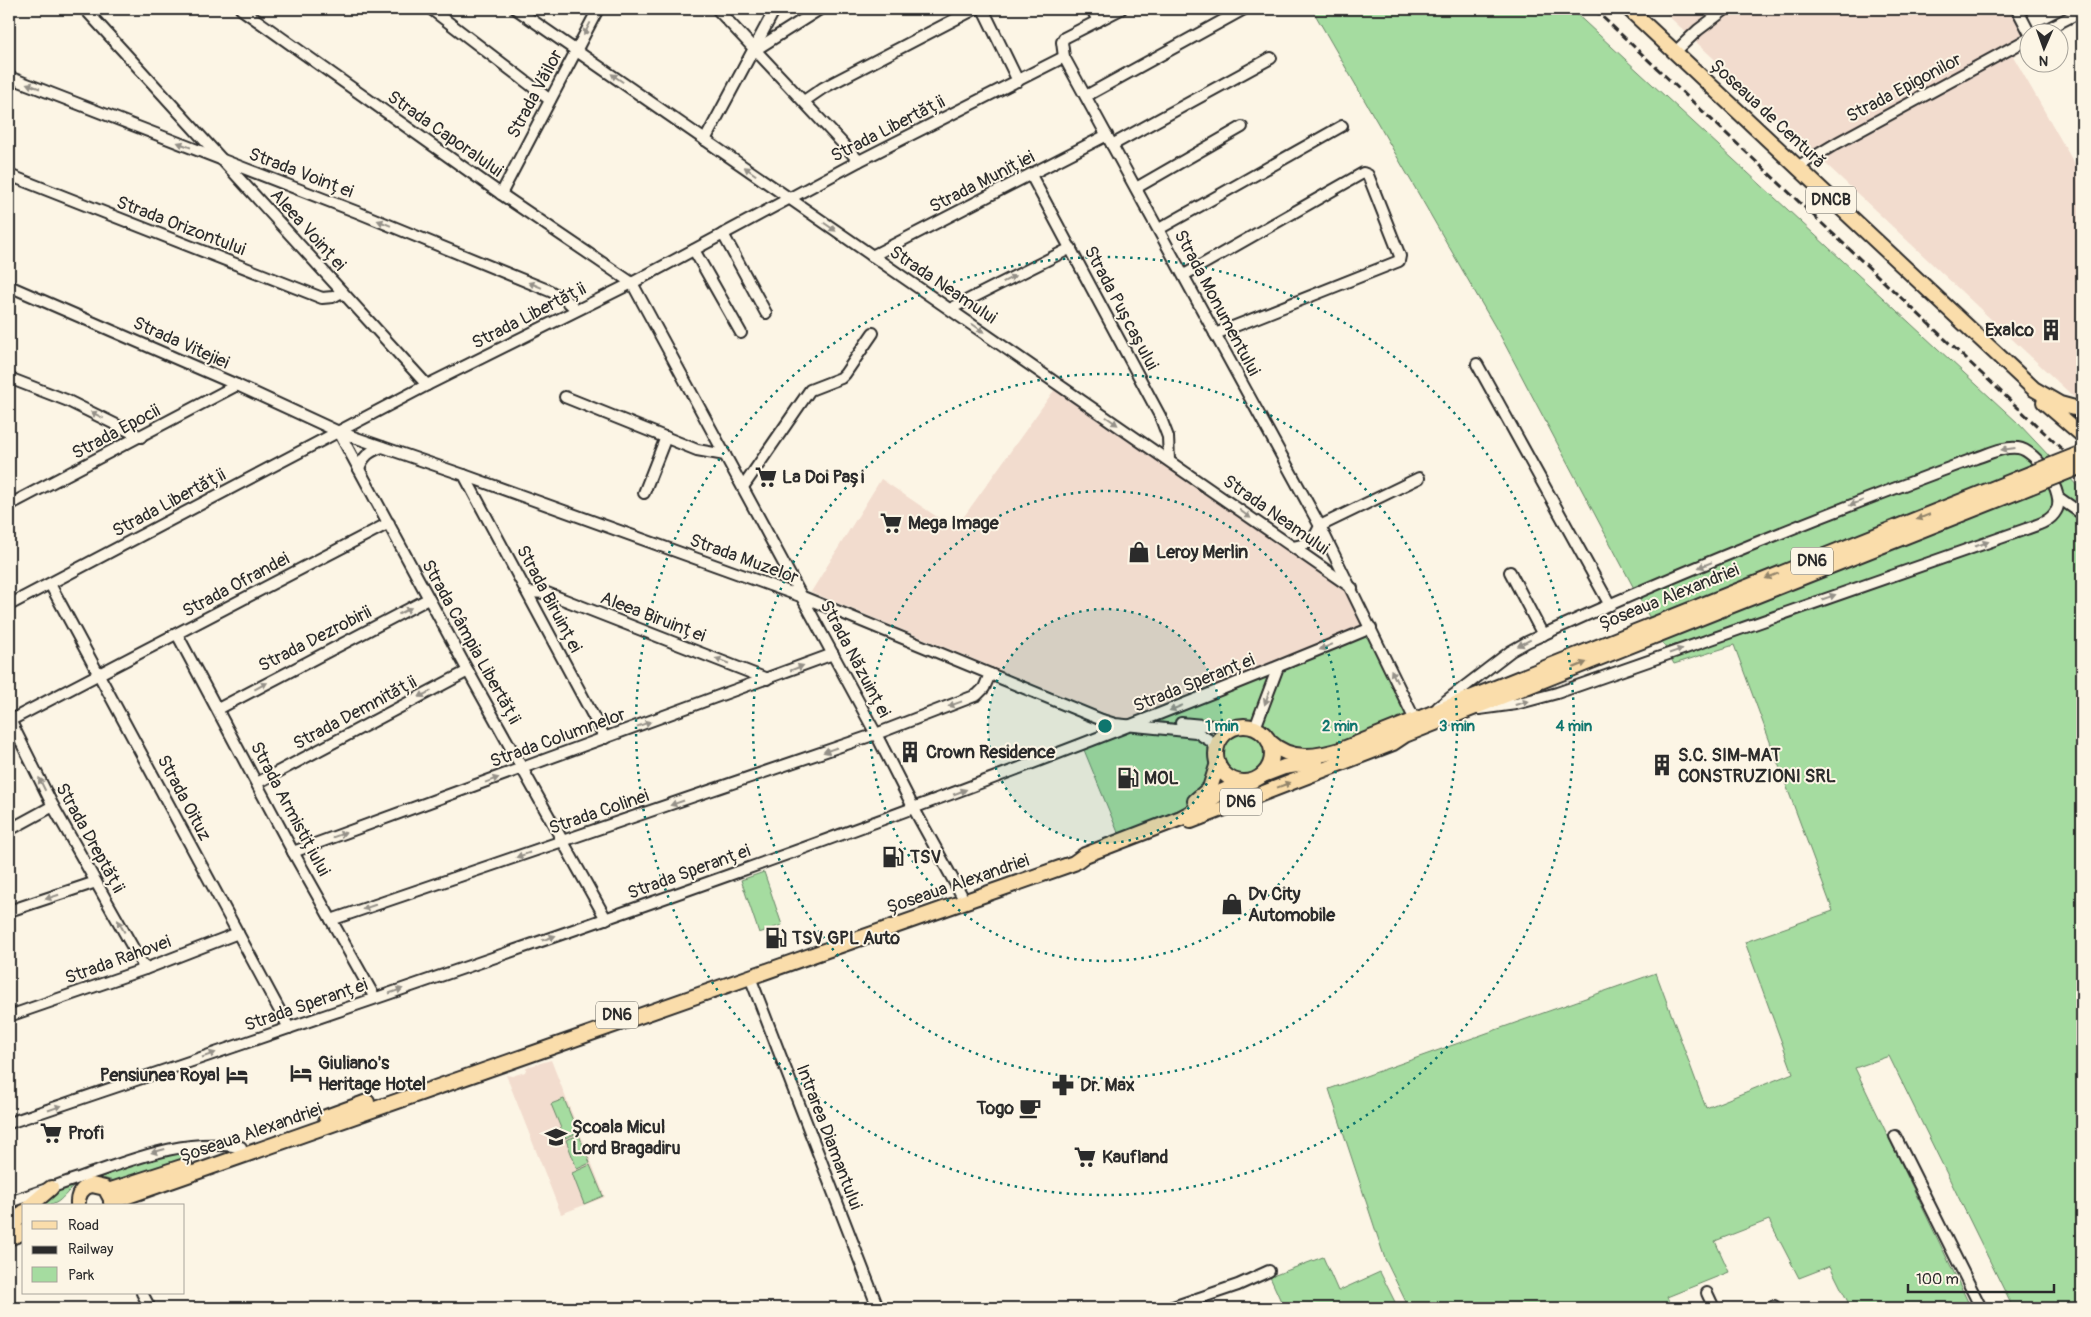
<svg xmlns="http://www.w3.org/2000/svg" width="2091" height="1317" font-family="Pangolin,sans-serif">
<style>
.built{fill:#f2dcce}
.green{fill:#a5dca0;stroke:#688466;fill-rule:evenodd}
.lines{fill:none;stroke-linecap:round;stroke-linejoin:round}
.minor-casing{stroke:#2b2b2b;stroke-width:14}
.major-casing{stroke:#2b2b2b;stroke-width:18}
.minor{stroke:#fcf5e5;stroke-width:10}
.major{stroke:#faddab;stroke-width:14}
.rail{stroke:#2b2b2b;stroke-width:3;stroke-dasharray:8 4;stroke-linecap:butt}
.major-bridge-casing{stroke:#2b2b2b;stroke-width:18;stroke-linecap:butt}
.major-bridge{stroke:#faddab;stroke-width:14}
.oneway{fill:#949088}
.oneway2{fill:#92846b}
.ring{fill:none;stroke:#0f766e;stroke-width:2.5;stroke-dasharray:2.5 5}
.labels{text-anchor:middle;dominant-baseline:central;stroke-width:4;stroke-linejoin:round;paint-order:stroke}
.shield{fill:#fcf5e5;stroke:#6a6863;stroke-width:1}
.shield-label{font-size:16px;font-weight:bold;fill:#2b2b2b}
.street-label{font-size:18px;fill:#2b2b2b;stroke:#fcf5e5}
.poi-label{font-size:18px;font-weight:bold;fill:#2b2b2b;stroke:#fcf5e5;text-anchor:start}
.centre{fill:#0f766e;stroke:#fcf5e5;stroke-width:2.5}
.ring-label{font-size:15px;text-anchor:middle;font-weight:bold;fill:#0f766e;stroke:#fcf5e5;stroke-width:4;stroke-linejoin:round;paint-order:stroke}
</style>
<rect width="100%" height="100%" fill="#fcf5e5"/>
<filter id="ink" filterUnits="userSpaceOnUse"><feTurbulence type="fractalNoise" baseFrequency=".02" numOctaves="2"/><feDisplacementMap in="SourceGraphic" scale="10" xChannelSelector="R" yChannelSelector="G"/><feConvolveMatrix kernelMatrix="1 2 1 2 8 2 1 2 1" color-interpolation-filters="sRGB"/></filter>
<g filter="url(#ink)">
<g class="built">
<polygon points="1661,9 2014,9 2028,36 2028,47 2013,56 2082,177 2082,398 2077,400"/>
<polygon points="1055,389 1344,586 1371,628 1133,725 811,592 881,479 955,529"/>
<polygon points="551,1060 605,1197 561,1214 506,1075 512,1076 525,1072 527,1067"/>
</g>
<g class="green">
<polygon points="1312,9 1571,9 2018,423 2082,491 2082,1308 2013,1308 1889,1056 1855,1068 1971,1308 1851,1308 1830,1266 1799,1278 1769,1220 1715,1241 1729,1272 1667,1297 1672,1308 1409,1308 1385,1259 1329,1089 1656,973 1706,1108 1793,1073 1745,942 1833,911 1734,645 1674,664 1501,337"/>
<path d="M1371 628 1415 720 1343 749 1272 751C1271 781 1243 792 1221 770L1198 799 1180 809 1119 835 1082 745ZM1160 722 1233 728 1220 740 1217 748 1188 730 1136 725Z"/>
<polygon points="764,872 782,925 759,933 741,880"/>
<polygon points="564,1099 578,1133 565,1138 551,1104"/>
<polygon points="579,1135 590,1163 577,1169 566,1140"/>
<polygon points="195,1151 196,1152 195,1156 118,1182 95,1176 156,1155"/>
<polygon points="590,1165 603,1196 584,1204 572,1173"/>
<path d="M79 1181C53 1206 62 1206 24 1206L9 1220V1206Z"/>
<polygon points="1323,1257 1338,1291 1380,1272 1398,1308 1284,1308 1270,1277"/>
</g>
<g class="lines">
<g class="minor-casing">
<g id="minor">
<polyline points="85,9 427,385"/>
<polyline points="241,9 501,194 632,283 876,734 914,809 961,894"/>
<polyline points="431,9 550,100"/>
<polyline points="516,9 1352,588"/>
<polyline points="717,9 859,161"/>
<polyline points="983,9 1018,81"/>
<polyline points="1092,9 1098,21"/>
<polyline points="1121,9 1064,38 1062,42 1064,57 1320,526 1415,720"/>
<polyline points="2017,9 2029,32"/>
<polyline points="2041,32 2082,11"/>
<polyline points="755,50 820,9"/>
<polyline points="1675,52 1698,30 1726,9"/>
<polyline points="9,77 357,212 550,291 566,300 576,309"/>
<polyline points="1086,96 1244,9"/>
<polyline points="804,101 823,88 975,9"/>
<polyline points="705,140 775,9"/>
<polyline points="1112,145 1271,58"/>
<polyline points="1797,167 1837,143 2028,39"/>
<polyline points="9,175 322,298 333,297 342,292"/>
<polyline points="1031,175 1160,416 1168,437 1169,460"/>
<polyline points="1136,188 1242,127"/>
<polyline points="501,194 598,9"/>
<polyline points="1159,229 1342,126"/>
<polyline points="723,234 766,313"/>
<polyline points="694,250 741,333"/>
<polyline points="872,256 1107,135"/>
<polyline points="1184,275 1363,173 1368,175 1400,256 1399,261 1215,334"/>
<polyline points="9,286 237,385 339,432 464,475 803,597 1102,720 1115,724 1196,732 1209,740 1217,748"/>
<polyline points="950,309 1071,248"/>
<polyline points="1477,364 1610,605"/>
<polyline points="9,378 66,400 141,437"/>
<polyline points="565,397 697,450 725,455"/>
<polyline points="339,432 468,671 606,919"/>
<path d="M359 469C363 456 370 451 382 447"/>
<polyline points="464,475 605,738"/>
<polyline points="743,487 810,390 841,378 845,374 873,333"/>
<polyline points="644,493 666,437"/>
<polyline points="2059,498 2082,514"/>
<polyline points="9,505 237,385"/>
<path d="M1293 547C1310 544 1313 541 1320 526L1419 478"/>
<polyline points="1510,572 1543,635"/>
<polyline points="50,584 289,1028"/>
<polyline points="527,592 547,593 767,679"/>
<polyline points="9,605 427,385 632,283 859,161 1064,57"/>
<polyline points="177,634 293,852 375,998"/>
<path d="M1438 707 1511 651 1527 642C1674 574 1824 514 1976 458 1989 454 2004 446 2018 448 2036 450 2067 494 2056 511 2050 522 2037 525 2026 529L1557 693 1516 704 1479 709"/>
<polyline points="218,709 428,599"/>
<polyline points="10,720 53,806 145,969"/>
<polyline points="9,721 389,523"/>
<polyline points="1181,723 1234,728"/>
<polyline points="1255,728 1278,667"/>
<polyline points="257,783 468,671"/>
<polyline points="9,830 53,806"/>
<polyline points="293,852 833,654"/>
<polyline points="9,911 96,882"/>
<polyline points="331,920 876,734 977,695 984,688 990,674"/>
<polyline points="750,977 878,1308"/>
<polyline points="9,1016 145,969 238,933"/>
<path d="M9 1123C466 968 925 815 1371 628"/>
<polyline points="1895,1136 1981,1308"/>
<path d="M9 1202C39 1192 69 1181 99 1171 147 1154 190 1139 241 1147"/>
<polyline points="142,1293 150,1308"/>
<polyline points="1707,1293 1714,1308"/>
<polyline points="1774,1306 1775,1308"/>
<polyline points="1170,1308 1238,1285 1269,1271"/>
</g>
</g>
<g class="major-casing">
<g id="major">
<polyline points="1629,9 2034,389 2060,404 2082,410"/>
<polyline points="2044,402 2081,434"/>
<circle cx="1244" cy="754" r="28"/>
<path d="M1270 742C1291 762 1318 757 1343 749L2017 479"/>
<polyline points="1263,775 1284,767 1316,762"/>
<polyline points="1195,801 1210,788 1218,763"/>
<polyline points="1191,821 1393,743 1405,735 2022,490"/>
<polyline points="326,1117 367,1102"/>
<polyline points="108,1191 185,1166"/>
<polyline points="111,1202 1074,863 1085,855 1181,818 1196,810 1221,792 1244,782"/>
<polyline points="30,1206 51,1188"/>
<path d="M78 1206C77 1195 82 1187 92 1185L105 1188 111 1199"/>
<polyline points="12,1226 24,1212"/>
<polyline points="9,1238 24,1232"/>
</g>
</g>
<use href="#minor" class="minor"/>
<use href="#major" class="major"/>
<polyline class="rail" points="1594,9 2082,468"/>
<g class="major-bridge-casing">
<g id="major-bridge">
<polyline points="2017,479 2082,453"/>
<polyline points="2022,490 2082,466"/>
</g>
</g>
<use href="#major-bridge" class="major-bridge"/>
</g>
<defs><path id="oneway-solid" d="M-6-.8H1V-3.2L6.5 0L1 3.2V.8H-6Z" transform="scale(1.25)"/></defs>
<g class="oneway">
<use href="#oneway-solid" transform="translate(587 29) rotate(118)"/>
<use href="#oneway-solid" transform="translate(617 78) rotate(-145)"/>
<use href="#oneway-solid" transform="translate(33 86) rotate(-159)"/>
<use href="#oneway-solid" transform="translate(184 145) rotate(-159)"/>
<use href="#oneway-solid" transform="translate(750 171) rotate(-145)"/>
<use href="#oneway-solid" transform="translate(384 223) rotate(-158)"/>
<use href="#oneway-solid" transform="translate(830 227) rotate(35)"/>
<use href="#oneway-solid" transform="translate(1009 279) rotate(-27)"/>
<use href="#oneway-solid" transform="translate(535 285) rotate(-158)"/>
<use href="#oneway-solid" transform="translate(978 328) rotate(35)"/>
<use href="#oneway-solid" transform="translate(97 415) rotate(-154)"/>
<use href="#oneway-solid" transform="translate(1112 421) rotate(35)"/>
<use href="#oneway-solid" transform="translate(2008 449) rotate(173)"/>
<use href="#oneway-solid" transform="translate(1856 503) rotate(159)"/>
<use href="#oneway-solid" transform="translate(1245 514) rotate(36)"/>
<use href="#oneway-solid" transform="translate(1982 544) rotate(-19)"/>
<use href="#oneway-solid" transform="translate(1705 565) rotate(158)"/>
<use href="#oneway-solid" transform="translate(1829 597) rotate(-19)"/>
<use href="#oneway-solid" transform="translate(405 611) rotate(-27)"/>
<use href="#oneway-solid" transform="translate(1524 643) rotate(154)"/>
<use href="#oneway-solid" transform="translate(1326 647) rotate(157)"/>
<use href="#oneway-solid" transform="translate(1676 651) rotate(-19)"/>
<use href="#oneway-solid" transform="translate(722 661) rotate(-159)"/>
<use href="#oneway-solid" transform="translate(797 668) rotate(-21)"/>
<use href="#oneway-solid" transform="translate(1394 676) rotate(-115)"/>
<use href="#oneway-solid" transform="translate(261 686) rotate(-28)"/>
<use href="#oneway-solid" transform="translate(425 694) rotate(152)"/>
<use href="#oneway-solid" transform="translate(1267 698) rotate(110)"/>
<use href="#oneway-solid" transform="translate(1522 703) rotate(-15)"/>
<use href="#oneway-solid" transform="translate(955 704) rotate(160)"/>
<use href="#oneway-solid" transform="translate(1176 708) rotate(158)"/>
<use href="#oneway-solid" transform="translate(644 724) rotate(-20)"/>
<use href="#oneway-solid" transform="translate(830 750) rotate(161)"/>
<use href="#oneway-solid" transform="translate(492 780) rotate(-20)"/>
<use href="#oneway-solid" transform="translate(42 784) rotate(-116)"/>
<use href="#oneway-solid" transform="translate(960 792) rotate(-21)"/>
<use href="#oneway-solid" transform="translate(677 803) rotate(161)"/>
<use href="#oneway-solid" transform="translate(339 835) rotate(-20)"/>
<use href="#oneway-solid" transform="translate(523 855) rotate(161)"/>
<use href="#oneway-solid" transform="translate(52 897) rotate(162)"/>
<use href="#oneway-solid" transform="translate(369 907) rotate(161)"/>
<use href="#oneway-solid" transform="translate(121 926) rotate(-119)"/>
<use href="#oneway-solid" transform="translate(549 938) rotate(-19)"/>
<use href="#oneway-solid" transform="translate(396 991) rotate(-19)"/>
<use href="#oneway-solid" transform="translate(209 1055) rotate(-19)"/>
<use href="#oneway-solid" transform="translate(55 1108) rotate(-19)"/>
<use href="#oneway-solid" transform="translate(158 1151) rotate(165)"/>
</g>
<g class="oneway2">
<use href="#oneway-solid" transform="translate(1923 517) rotate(158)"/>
<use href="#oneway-solid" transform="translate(1772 576) rotate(158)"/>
<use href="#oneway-solid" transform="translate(1580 665) rotate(-22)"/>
<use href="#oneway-solid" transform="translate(1284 785) rotate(-21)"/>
</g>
</g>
<circle cx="1105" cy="726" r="117" fill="#0f766e" fill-opacity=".12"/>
<g class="ring">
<circle cx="1105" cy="726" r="117"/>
<circle cx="1105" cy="726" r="235"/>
<circle cx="1105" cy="726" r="352"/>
<circle cx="1105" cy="726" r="469"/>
</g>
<defs>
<g id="building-bare" transform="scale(1.725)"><path d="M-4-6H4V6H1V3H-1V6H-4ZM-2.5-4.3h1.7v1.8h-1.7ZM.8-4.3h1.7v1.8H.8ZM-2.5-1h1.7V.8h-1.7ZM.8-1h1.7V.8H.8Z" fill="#2b2b2b" stroke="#fcf5e5" stroke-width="2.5" paint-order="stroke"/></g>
<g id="supermarket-bare" transform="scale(1.725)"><path d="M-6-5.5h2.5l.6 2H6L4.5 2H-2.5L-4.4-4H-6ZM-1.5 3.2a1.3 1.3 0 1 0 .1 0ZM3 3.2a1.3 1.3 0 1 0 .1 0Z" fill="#2b2b2b" stroke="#fcf5e5" stroke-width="2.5" paint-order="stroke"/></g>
<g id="shop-bare" transform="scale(1.725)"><path d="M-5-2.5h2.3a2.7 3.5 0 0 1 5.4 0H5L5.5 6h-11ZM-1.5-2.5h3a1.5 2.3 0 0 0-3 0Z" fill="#2b2b2b" stroke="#fcf5e5" stroke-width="2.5" paint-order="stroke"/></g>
<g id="fuel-bare" transform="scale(1.725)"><path d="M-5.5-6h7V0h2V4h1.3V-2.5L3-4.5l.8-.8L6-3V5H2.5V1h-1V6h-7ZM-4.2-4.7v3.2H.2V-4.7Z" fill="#2b2b2b" stroke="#fcf5e5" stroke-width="2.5" paint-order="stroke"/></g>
<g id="hotel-bare" transform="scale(1.725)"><path d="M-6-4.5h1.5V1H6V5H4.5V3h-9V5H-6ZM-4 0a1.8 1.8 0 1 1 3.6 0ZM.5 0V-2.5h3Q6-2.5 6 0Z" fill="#2b2b2b" stroke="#fcf5e5" stroke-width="2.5" paint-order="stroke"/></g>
<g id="pharmacy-bare" transform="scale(1.725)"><path d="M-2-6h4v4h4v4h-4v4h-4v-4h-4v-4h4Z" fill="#2b2b2b" stroke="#fcf5e5" stroke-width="2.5" paint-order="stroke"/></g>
<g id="cafe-bare" transform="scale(1.725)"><path d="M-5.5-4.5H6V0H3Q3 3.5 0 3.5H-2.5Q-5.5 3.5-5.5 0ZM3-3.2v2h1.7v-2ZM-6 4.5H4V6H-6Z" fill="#2b2b2b" stroke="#fcf5e5" stroke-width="2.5" paint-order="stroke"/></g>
<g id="school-bare" transform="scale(1.725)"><path d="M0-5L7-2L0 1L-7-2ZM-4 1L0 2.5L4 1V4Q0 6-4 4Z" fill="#2b2b2b" stroke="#fcf5e5" stroke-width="2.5" paint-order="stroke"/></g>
</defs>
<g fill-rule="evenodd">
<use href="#building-bare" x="2051" y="330"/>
<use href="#supermarket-bare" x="766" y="477"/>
<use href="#supermarket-bare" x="891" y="523"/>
<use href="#shop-bare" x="1139" y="552"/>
<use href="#building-bare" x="910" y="752"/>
<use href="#building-bare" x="1662" y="765"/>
<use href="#fuel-bare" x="1128" y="778"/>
<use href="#fuel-bare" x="893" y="857"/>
<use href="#shop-bare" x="1232" y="904"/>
<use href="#fuel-bare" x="776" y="938"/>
<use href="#hotel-bare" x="301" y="1073"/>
<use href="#hotel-bare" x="237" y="1075"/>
<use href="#pharmacy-bare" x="1063" y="1085"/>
<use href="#cafe-bare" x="1030" y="1108"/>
<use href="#supermarket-bare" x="51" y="1133"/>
<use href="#school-bare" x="556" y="1137"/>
<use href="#supermarket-bare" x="1085" y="1157"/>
</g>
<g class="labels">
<g class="shield">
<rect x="1806" y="186.5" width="50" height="27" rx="4"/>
<rect x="1791" y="547.5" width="42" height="27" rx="4"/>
<rect x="1220" y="788.5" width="42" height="27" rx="4"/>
<rect x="596" y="1001.5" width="42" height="27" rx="4"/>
</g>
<g class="shield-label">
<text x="1831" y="200">DNCB</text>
<text x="1812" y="561">DN6</text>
<text x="1241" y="802">DN6</text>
<text x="617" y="1015">DN6</text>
</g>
<g class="street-label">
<text transform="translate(1904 88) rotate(-28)">Strada Epigonilor</text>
<text transform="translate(535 94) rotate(-62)">Strada Văilor</text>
<text transform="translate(1768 114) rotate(43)">Șoseaua de Centură</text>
<text transform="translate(888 129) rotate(-27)">Strada Libertății</text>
<text transform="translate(445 134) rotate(35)">Strada Caporalului</text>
<text transform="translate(301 173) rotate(21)">Strada Voinței</text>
<text transform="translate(982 182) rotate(-27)">Strada Muniției</text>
<text transform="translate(181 226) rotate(21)">Strada Orizontului</text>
<text transform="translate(308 230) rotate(48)">Aleea Voinței</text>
<text transform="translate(943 285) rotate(34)">Strada Neamului</text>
<text transform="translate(1217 303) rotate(62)">Strada Monumentului</text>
<text transform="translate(1121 308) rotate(62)">Strada Pușcașului</text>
<text transform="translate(529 316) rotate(-27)">Strada Libertății</text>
<text transform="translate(181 343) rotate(24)">Strada Vitejiei</text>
<text transform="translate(116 432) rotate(-28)">Strada Epocii</text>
<text transform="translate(169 503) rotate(-28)">Strada Libertății</text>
<text transform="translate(1276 515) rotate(35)">Strada Neamului</text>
<text transform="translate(744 559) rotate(20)">Strada Muzelor</text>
<text transform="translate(236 585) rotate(-28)">Strada Ofrandei</text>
<text transform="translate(1669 597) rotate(-22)">Șoseaua Alexandriei</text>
<text transform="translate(549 599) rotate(62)">Strada Biruinței</text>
<text transform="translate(653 617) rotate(21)">Aleea Biruinței</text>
<text transform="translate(315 639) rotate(-27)">Strada Dezrobirii</text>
<text transform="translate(471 642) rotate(61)">Strada Câmpia Libertății</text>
<text transform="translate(855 659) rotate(62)">Strada Năzuinței</text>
<text transform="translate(1194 683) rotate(-22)">Strada Speranței</text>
<text transform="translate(355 713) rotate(-28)">Strada Demnității</text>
<text transform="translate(558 738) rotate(-20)">Strada Columnelor</text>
<text transform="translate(184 798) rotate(62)">Strada Oituz</text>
<text transform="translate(290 809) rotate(62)">Strada Armistițiului</text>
<text transform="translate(599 812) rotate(-19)">Strada Colinei</text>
<text transform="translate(90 838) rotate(61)">Strada Dreptății</text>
<text transform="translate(689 872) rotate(-20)">Strada Speranței</text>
<text transform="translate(958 884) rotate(-19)">Șoseaua Alexandriei</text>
<text transform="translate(118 960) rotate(-20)">Strada Rahovei</text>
<text transform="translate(306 1005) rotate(-19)">Strada Speranței</text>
<text transform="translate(251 1133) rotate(-19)">Șoseaua Alexandriei</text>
<text transform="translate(829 1137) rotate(69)">Intrarea Diamantului</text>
</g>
<g class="poi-label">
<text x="2034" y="330" text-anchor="end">Exalco</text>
<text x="782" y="477">La Doi Pași</text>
<text x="908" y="523">Mega Image</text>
<text x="1156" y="552">Leroy Merlin</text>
<text x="926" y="752">Crown Residence</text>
<text x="1678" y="755">S.C. SIM-MAT<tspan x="1678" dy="21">CONSTRUZIONI SRL</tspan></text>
<text x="1144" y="778">MOL</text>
<text x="910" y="857">TSV</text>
<text x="1248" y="894">Dv City<tspan x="1248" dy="21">Automobile</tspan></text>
<text x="792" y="938">TSV GPL Auto</text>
<text x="318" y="1063">Giuliano's<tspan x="318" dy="21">Heritage Hotel</tspan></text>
<text x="220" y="1075" text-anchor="end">Pensiunea Royal</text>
<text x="1080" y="1085">Dr. Max</text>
<text x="1014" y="1108" text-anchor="end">Togo</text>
<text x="572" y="1127">Școala Micul<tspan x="572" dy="21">Lord Bragadiru</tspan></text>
<text x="68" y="1133">Profi</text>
<text x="1102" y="1157">Kaufland</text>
</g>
</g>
<circle cx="1105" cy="726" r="8" class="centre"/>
<g class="ring-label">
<text x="1222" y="731">1 min</text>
<text x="1340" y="731">2 min</text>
<text x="1457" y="731">3 min</text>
<text x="1574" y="731">4 min</text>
</g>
<rect width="2091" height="1317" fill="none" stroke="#fcf5e5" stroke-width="30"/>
<rect x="15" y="15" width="2061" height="1287" fill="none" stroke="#2b2b2b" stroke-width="2" filter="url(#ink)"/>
<rect x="22" y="1204" width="162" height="90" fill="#fcf5e5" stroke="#a8a49b"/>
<rect x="32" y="1221" width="25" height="8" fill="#faddab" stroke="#a8a49b"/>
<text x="68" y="1230" font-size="15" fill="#2b2b2b">Road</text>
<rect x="32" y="1246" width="25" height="8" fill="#2b2b2b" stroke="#a8a49b"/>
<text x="68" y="1254" font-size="15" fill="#2b2b2b">Railway</text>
<rect x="32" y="1267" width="25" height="15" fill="#a5dca0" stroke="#a8a49b"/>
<text x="68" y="1280" font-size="15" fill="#2b2b2b">Park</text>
<g transform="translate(2044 48) rotate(182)"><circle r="24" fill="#fcf5e5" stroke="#a8a49b"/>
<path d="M0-4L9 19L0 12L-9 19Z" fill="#2b2b2b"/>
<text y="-8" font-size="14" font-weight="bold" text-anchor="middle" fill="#2b2b2b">N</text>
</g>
<path d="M1908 1284v8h146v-8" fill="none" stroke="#2b2b2b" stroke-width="2.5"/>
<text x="1916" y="1284" font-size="15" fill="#2b2b2b" stroke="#fcf5e5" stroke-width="4" paint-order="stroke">100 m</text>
</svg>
